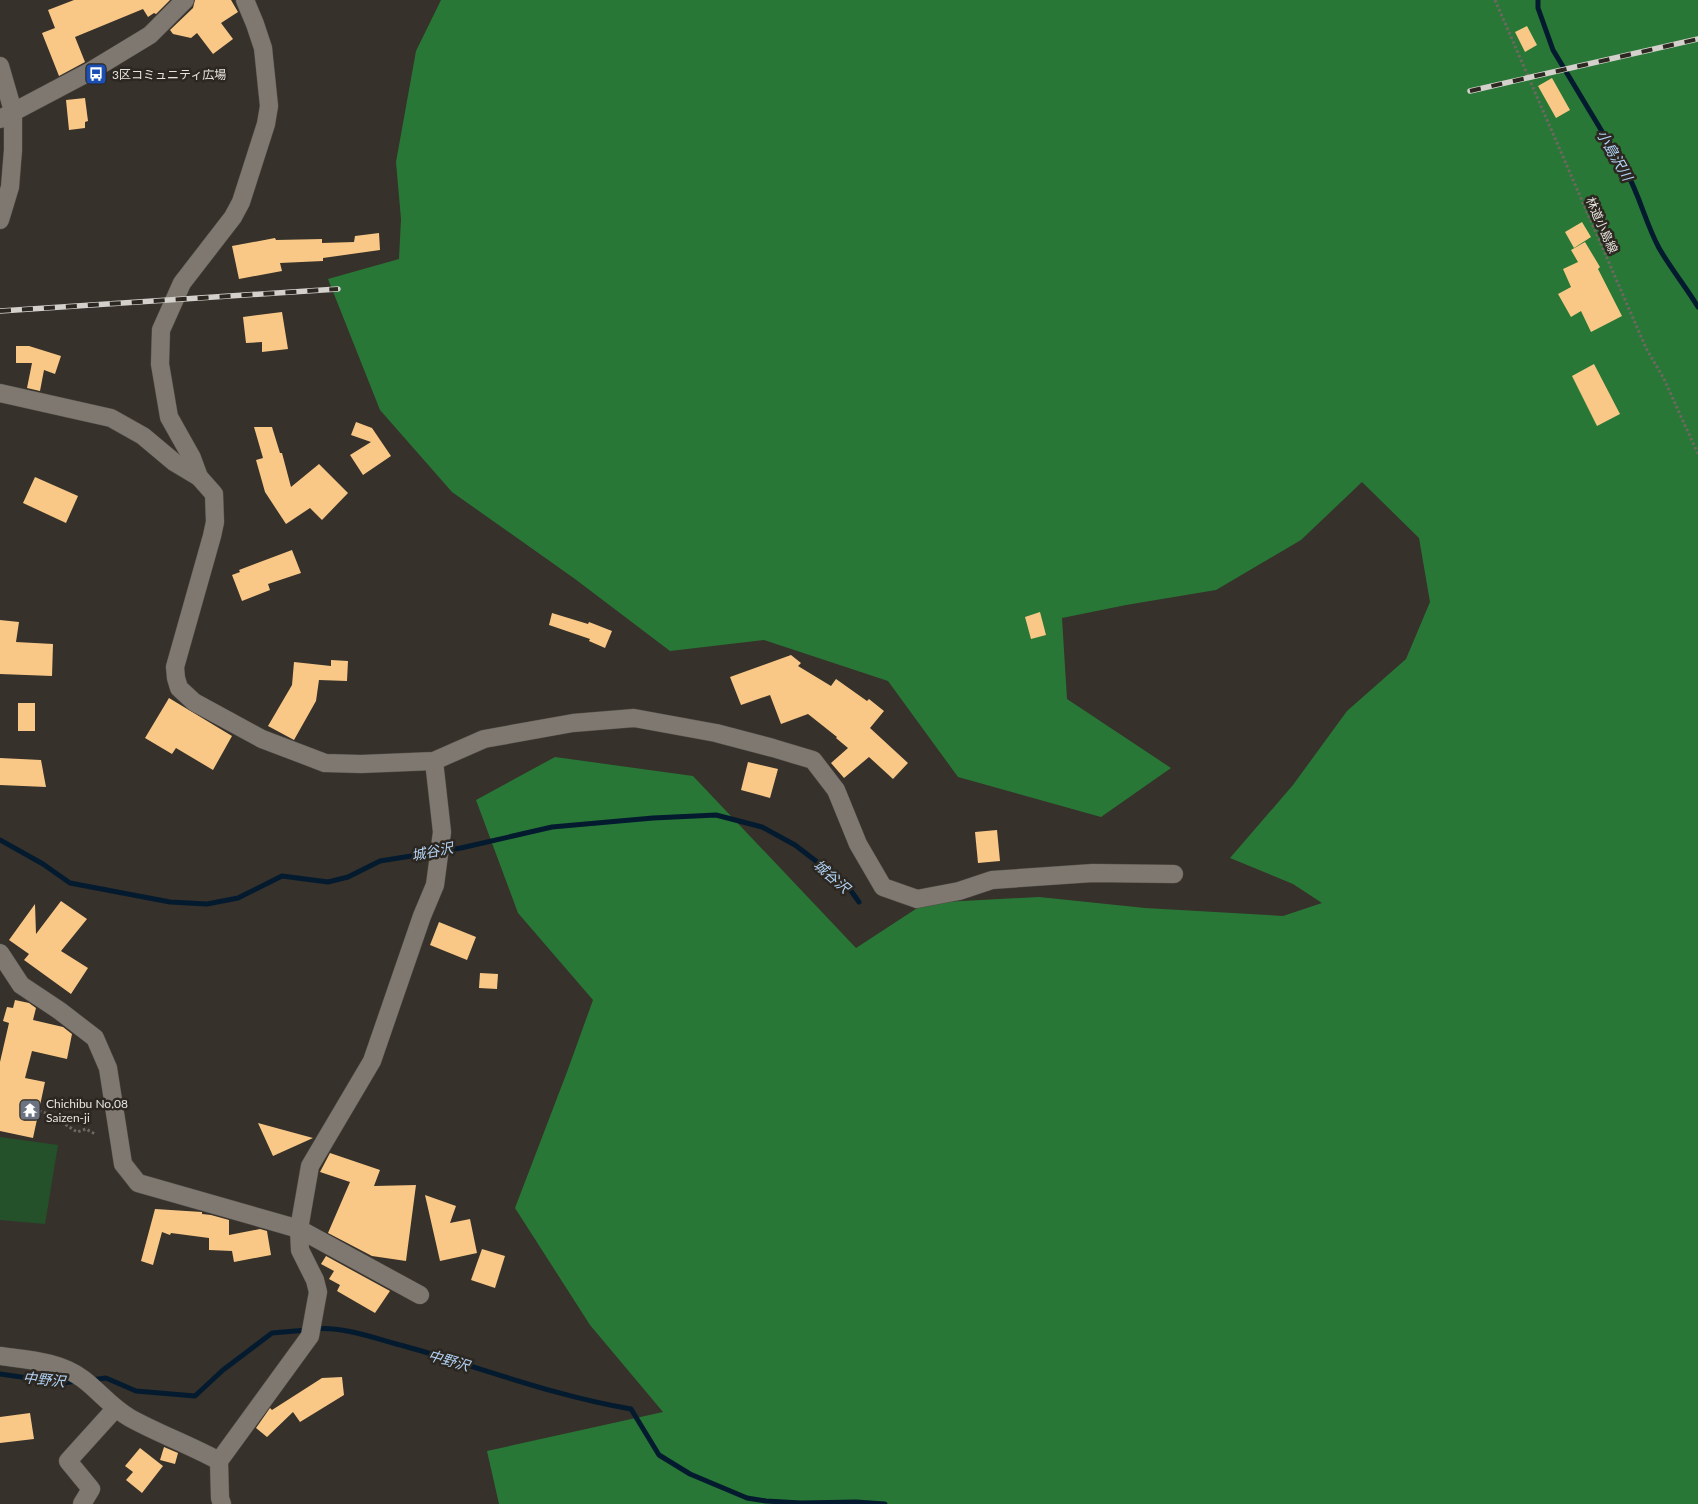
<svg xmlns="http://www.w3.org/2000/svg" width="1698" height="1504" font-family="Lato,'Noto Sans JP',sans-serif">
<style>
.green{fill:#24512a}
.forest{fill:#297736}
.lines{fill:none;stroke-linecap:round;stroke-linejoin:round}
.stream{stroke:#041b2f;stroke-width:5}
.building{fill:#f9c887}
.street-casing{stroke:#524e47;stroke-width:19}
.path{stroke:#6c6861;stroke-width:3;stroke-dasharray:2.5 2.5;stroke-linecap:butt}
.street{stroke:#7e7871;stroke-width:18}
.rail-casing{stroke:#d4d1cc;stroke-width:5.5}
.rail{stroke:#2c2720;stroke-width:4;stroke-dasharray:11;stroke-linecap:butt}
.labels{text-anchor:middle;dominant-baseline:central;stroke-width:5;stroke-linejoin:round;paint-order:stroke}
.poi-label{font-size:12px;fill:#e7e4df;stroke:#2c2720;text-anchor:start}
.street-label{font-size:12px;fill:#e7e4df;stroke:#2c2720}
.water-label{font-size:14px;font-style:italic;fill:#b2d4f8;stroke:#2c2720}
</style>
<rect width="100%" height="100%" fill="#36312a"/>
<polygon class="green" points="0,1137 58,1145 45,1224 0,1220"/>
<polygon class="forest" points="441,0 1698,0 1698,1504 499,1504 487,1451 663,1412 590,1325 515,1208 567,1072 593,1000 518,913 476,800 555,757 693,776 856,948 925,903 1039,897 1145,908 1283,916 1322,903 1293,884 1230,858 1293,785 1347,711 1406,659 1430,602 1419,538 1362,482 1301,540 1216,590 1126,605 1062,618 1067,699 1171,768 1101,817 958,777 888,681 764,640 670,651 575,579 452,492 380,410 328,279 399,259 401,219 396,162 416,51"/>
<g class="lines">
<g class="stream">
<path d="M1538 0V8L1553 50 1627 173C1640 197 1646 224 1659 248 1671 269 1686 287 1698 307"/>
<polyline points="0,840 43,864 70,883 170,902 207,904 238,898 282,876 328,882 348,877 380,861 461,848 552,827 653,818 716,815 762,827 795,845 846,884 859,902"/>
<path d="M315 1329C343 1326 377 1339 404 1346 480 1367 553 1396 631 1409L659 1455 690 1474 747 1498 766 1501 801 1503 856 1502 885 1504"/>
<polyline points="0,1374 63,1383 77,1381"/>
<polyline points="91,1380 106,1378 136,1391 195,1396 223,1370 272,1333 307,1330"/>
</g>
</g>
<g class="building">
<polygon points="74,0 170,0 156,14 154,13 148,17 143,9 75,37 85,62 59,76 42,33 55,28 48,10"/>
<polygon points="195,0 231,0 238,12 221,23 233,39 213,54 197,33 191,38 173,34 170,30 193,8"/>
<polygon points="1527,26 1537,45 1525,52 1515,32"/>
<polygon points="1552,78 1570,110 1556,118 1538,86"/>
<polygon points="85,98 88,121 85,122 85,128 69,130 66,100"/>
<polygon points="1582,222 1591,237 1574,248 1565,232"/>
<polygon points="379,233 380,250 323,258 323,261 280,263 282,271 239,279 232,246 275,238 276,240 322,239 322,243 354,242 355,236"/>
<polygon points="1585,242 1600,267 1598,269 1622,316 1591,332 1581,311 1571,317 1558,294 1571,287 1563,269 1578,262 1571,250"/>
<polygon points="282,312 288,349 262,352 262,342 246,343 243,317"/>
<polygon points="16,346 29,346 61,356 55,374 44,370 40,391 27,388 32,363 16,363"/>
<polygon points="1594,364 1620,414 1597,426 1572,376"/>
<polygon points="356,422 372,428 391,456 363,475 350,455 371,442 351,435"/>
<polygon points="254,427 272,427 280,453 282,453 291,487 319,464 348,493 322,520 310,508 286,524 265,492 256,460 263,458"/>
<polygon points="35,477 78,496 66,523 23,503"/>
<polygon points="292,550 301,573 268,584 270,590 242,601 232,575 240,572 239,570"/>
<polygon points="1040,612 1046,635 1031,639 1025,617"/>
<polygon points="552,613 588,624 589,622 612,631 605,648 589,641 590,639 549,625"/>
<polygon points="0,620 19,622 16,642 53,644 52,676 0,674"/>
<polygon points="791,655 801,663 798,666 831,686 836,679 867,701 869,699 884,711 870,728 908,763 893,779 869,757 844,778 831,763 848,748 836,738 837,737 808,714 781,724 770,695 741,705 730,677"/>
<polygon points="331,660 348,661 347,681 319,680 316,701 294,740 268,726 292,685 294,662 331,666"/>
<polygon points="169,698 232,736 213,770 176,748 172,754 145,738"/>
<rect x="18" y="703" width="17" height="28"/>
<polygon points="0,758 41,760 46,787 0,785"/>
<polygon points="748,762 778,769 770,798 741,790"/>
<polygon points="997,830 1000,861 978,863 975,832"/>
<polygon points="61,901 87,919 61,951 88,968 71,994 24,960 29,954 9,940 35,904 36,934"/>
<polygon points="439,922 476,937 467,960 430,945"/>
<polygon points="480,973 498,974 497,989 479,988"/>
<polygon points="15,1000 29,1003 36,1008 33,1020 63,1027 72,1034 67,1059 32,1051 25,1078 45,1082 33,1138 0,1131 0,1062 9,1023 3,1021 7,1007 13,1008"/>
<polygon points="258,1123 313,1138 273,1156"/>
<polygon points="330,1153 380,1170 374,1186 416,1185 406,1261 372,1256 328,1233 350,1182 320,1172"/>
<polygon points="425,1195 456,1206 450,1223 470,1219 477,1253 440,1261"/>
<polygon points="155,1209 202,1212 202,1214 211,1215 229,1220 229,1235 260,1229 267,1231 271,1255 234,1262 232,1251 209,1250 209,1238 171,1233 170,1235 162,1232 153,1265 141,1261"/>
<polygon points="482,1249 505,1256 495,1288 471,1280"/>
<polygon points="326,1256 390,1291 375,1313 337,1291 340,1285 329,1279 334,1271 321,1264"/>
<polygon points="342,1377 344,1395 300,1422 293,1412 267,1437 256,1428 270,1408 272,1410 322,1378"/>
<polygon points="30,1413 34,1439 0,1443 0,1417"/>
<polygon points="164,1447 178,1453 175,1464 160,1460"/>
<polygon points="140,1448 163,1466 142,1493 126,1480 133,1472 125,1466"/>
</g>
<g class="lines">
<g class="street-casing">
<g id="street">
<polyline points="245,0 255,24 263,48 269,106 266,124 241,202 233,217 182,283 161,330 160,364 169,417 192,458 199,477 214,494 215,522 212,536 175,667 176,678 179,688 194,702 262,739 325,763 361,764 434,761 484,739 573,723 634,718 716,733 773,748 813,760 836,790 858,844 883,887 917,899 959,891 992,880 1093,873 1174,874"/>
<polyline points="0,66 13,111 13,150 10,187 0,220"/>
<polyline points="0,119 89,72 150,35 185,0"/>
<polyline points="0,393 111,418 143,436 174,462 199,477"/>
<polyline points="0,953 21,985 60,1011 95,1038 108,1068 123,1164 138,1183 299,1229 420,1295"/>
<path d="M0 1356C28 1360 59 1361 83 1379 100 1392 111 1407 130 1418 159 1434 190 1445 219 1461"/>
<polyline points="82,1504 91,1489 68,1461 115,1409"/>
<polyline points="222,1504 220,1498 219,1461 310,1336 318,1292 315,1280 300,1250 299,1229 310,1166 372,1061 422,916 435,885 442,832 434,761"/>
</g>
</g>
<g class="path">
<polyline points="1495,0 1646,348 1664,379 1698,454"/>
<polyline points="39,1111 49,1114 77,1132 86,1129 95,1134"/>
</g>
<use href="#street" class="street"/>
<g class="rail-casing">
<g id="rail">
<polyline points="1470,91 1698,39"/>
<polyline points="0,311 338,289"/>
</g>
</g>
<use href="#rail" class="rail"/>
</g>
<defs>
<g id="bus-square" transform="scale(1.125)"><rect x="-9" y="-9" width="18" height="18" rx="4" fill="#1a4fb4" stroke="#2c2720"/><path d="M-5-6H5V4H4V6H2V4H-2V6H-4V4H-5ZM-3.5-4V0h7V-4ZM-3.5 1.2v1.5H-2V1.2ZM2 1.2v1.5H3.5V1.2Z" fill="#fff"/></g>
<g id="temple-square" transform="scale(1.125)"><rect x="-9" y="-9" width="18" height="18" rx="4" fill="#6b7280" stroke="#2c2720"/><path d="M0-6L5-2H3V0L6.5 2.5H4V6H1.5V3h-3V6H-4V2.5H-6.5L-3 0V-2H-5Z" fill="#fff"/></g>
</defs>
<g fill-rule="evenodd">
<use href="#bus-square" x="96" y="74"/>
<use href="#temple-square" x="30" y="1110"/>
</g>
<g class="labels">
<g class="poi-label">
<text x="112" y="74">3区コミュニティ広場</text>
<text x="46" y="1103">Chichibu No.08<tspan x="46" dy="14">Saizen-ji</tspan></text>
</g>
<g class="street-label">
<text transform="translate(1602 225) rotate(66)">林道小島線</text>
</g>
<g class="water-label">
<text transform="translate(1615 155) rotate(60)">小島沢川</text>
<text transform="translate(432 851) rotate(-11)">城谷沢</text>
<text transform="translate(832 876) rotate(41)">城谷沢</text>
<text transform="translate(449 1360) rotate(16)">中野沢</text>
<text transform="translate(44 1379) rotate(6)">中野沢</text>
</g>
</g>
</svg>
